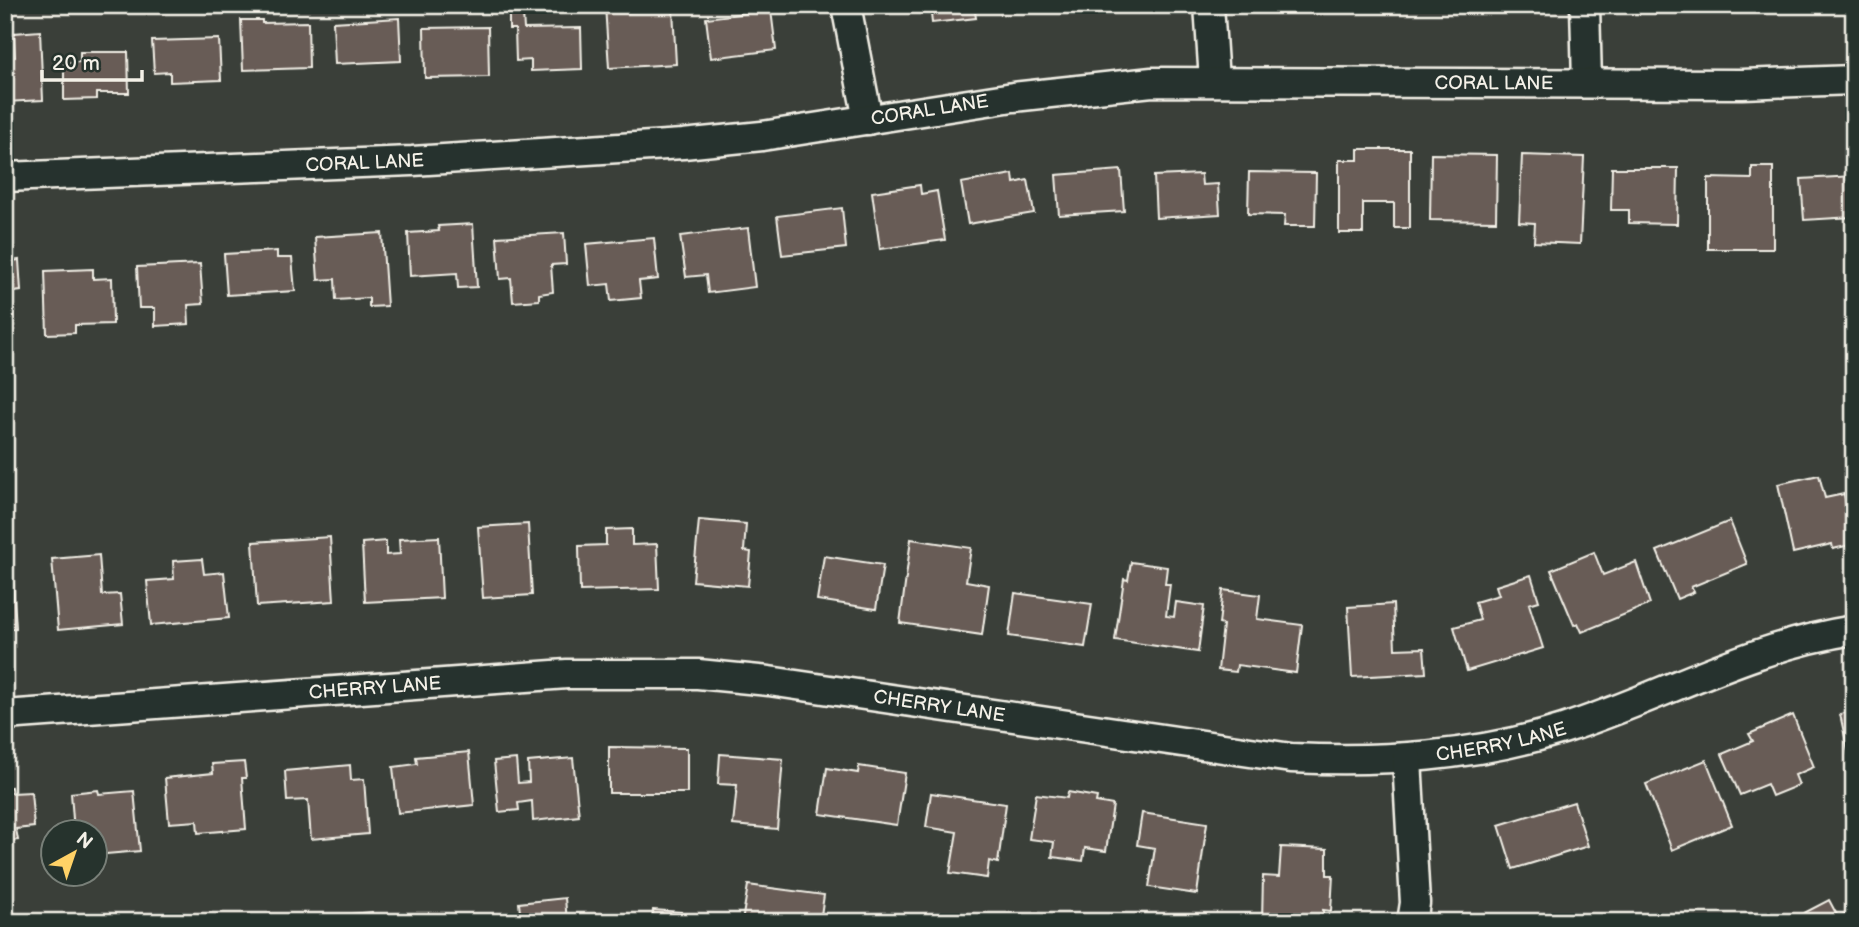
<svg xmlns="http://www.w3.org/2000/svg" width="1859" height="927" font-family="'Balsamiq Sans',sans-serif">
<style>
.building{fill:#675b56;stroke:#f4f1e8;stroke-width:2}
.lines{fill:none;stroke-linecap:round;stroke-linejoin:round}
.street-casing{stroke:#f4f1e8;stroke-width:33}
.street{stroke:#26332d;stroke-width:28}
.labels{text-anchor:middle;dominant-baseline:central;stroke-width:6;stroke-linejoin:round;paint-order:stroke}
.street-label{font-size:19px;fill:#f4f1e8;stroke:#26332d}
</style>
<rect width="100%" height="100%" fill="#3a3f39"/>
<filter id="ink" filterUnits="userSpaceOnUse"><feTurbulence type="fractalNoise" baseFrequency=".0143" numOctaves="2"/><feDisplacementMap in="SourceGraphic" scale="14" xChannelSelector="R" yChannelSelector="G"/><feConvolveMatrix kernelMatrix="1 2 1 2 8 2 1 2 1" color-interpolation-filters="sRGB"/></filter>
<g filter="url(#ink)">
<g class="building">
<polygon points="605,5 619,5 619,13 673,9 676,64 609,68"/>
<polygon points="930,5 974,5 976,18 932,23"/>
<polygon points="771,10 776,50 711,58 706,18"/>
<polygon points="523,14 524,29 581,28 582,69 531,71 531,60 516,61 515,29 509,29 509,15"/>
<polygon points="399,18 401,61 335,64 333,22"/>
<polygon points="241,20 262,20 262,23 308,22 309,68 243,70"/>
<polygon points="488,27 489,77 425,78 424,28"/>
<polygon points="40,31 43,100 5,102 5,57 15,57 14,33"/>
<polygon points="219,39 221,80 170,82 170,72 154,73 152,41"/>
<polygon points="80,52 128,52 129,93 97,93 97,99 64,100 64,63 80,62"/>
<polygon points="1358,149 1410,149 1410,228 1394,228 1394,203 1363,203 1363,233 1339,233 1339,160 1358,160"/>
<polygon points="1431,154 1497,155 1496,221 1430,220"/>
<polygon points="1522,155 1584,157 1580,244 1534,242 1535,223 1519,222"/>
<polygon points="1752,167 1773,167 1773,249 1708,249 1708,178 1752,179"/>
<polygon points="1612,168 1678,168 1677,224 1629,223 1629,210 1611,210"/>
<polygon points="1121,170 1124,211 1059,215 1056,175"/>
<polygon points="1249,172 1316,173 1315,226 1284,226 1285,215 1248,214"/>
<polygon points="1013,174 1014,183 1028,180 1034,213 968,224 961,183"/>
<polygon points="1201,174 1202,185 1218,184 1220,214 1156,218 1154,176"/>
<polygon points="1854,176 1853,217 1804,220 1801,179"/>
<polygon points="920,185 921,194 937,191 945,240 880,249 872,192"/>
<polygon points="842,208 846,248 782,255 777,216"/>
<polygon points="473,224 477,287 458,288 457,273 410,276 408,233 439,231 438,226"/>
<polygon points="748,228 755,287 708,293 706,275 686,277 680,236"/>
<polygon points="382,233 387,306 369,307 369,298 336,300 335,279 318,280 315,237"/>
<polygon points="564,233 566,264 551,265 553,292 539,294 539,300 513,302 511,278 500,279 497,237"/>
<polygon points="654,238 658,279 639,281 641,298 611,301 609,284 590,286 586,244"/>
<polygon points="277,251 277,258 292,258 295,291 227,295 224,254"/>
<polygon points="19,260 21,291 5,293 5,262"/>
<polygon points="200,264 203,304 188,305 189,324 155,326 155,308 139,308 137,267"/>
<polygon points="93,269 93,279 112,278 113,324 75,325 75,333 47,334 45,271"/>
<polygon points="1819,475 1825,498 1844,494 1854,544 1833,549 1832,544 1793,553 1778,484"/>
<polygon points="699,520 746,524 744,551 751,552 748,586 693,581"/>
<polygon points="1730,521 1747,564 1691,587 1694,592 1677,599 1657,551"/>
<polygon points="528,524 532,595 483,598 478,527"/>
<polygon points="632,529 632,545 657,544 659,589 580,591 579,546 606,545 606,530"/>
<polygon points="330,537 334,601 257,606 253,542"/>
<polygon points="439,537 442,598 365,602 362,543 386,541 386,555 400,554 399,539"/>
<polygon points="911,539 971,548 966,581 989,585 982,635 900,623"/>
<polygon points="1594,552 1603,575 1636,562 1650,604 1582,632 1578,623 1574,625 1551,570"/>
<polygon points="99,555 102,595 120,594 123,624 58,630 52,559"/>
<polygon points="824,556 883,565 876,609 817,600"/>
<polygon points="202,559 204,574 224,572 229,618 151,625 147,581 174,579 173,561"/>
<polygon points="1131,562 1167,567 1165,584 1170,584 1166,616 1174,617 1176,602 1204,606 1198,652 1115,640 1124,579 1128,580"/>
<polygon points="1531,575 1539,601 1529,604 1543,648 1467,671 1454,627 1480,620 1475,602 1499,595 1496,586"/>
<polygon points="13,582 16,628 5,629 5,583"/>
<polygon points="1223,590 1260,595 1257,619 1302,625 1296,673 1237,665 1236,672 1218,670 1223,625 1219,624"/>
<polygon points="1015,593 1092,604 1085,647 1009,636"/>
<polygon points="1393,604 1395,649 1424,648 1426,673 1352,677 1348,607"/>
<polygon points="1854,711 1854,755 1849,756 1840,714"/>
<polygon points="1793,715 1814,767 1795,775 1799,785 1772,796 1767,784 1740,795 1722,754 1753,741 1749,734"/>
<polygon points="609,747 687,748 687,793 609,793"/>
<polygon points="469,752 474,805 398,813 393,767 417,764 416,757"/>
<polygon points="720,754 783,759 777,829 733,825 737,785 718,784"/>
<polygon points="573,758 579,816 533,821 532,801 518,803 519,810 499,812 494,761 516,759 518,783 529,782 528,762"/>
<polygon points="1706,760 1732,825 1672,850 1646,784"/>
<polygon points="244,762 246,778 242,778 246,829 198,833 197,821 169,823 165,778 213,773 212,764"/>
<polygon points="350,765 351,780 364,779 368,834 311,839 308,800 287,801 285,771"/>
<polygon points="859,766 905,773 897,825 820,814 827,768 858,773"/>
<polygon points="11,787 12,793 31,792 34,827 16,829 18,840 5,841 5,788"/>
<polygon points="98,790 99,794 134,791 140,851 95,855 94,832 74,832 71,793"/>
<polygon points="1068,792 1097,797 1096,802 1113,805 1106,851 1085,848 1083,861 1052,857 1054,842 1029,839 1036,794 1067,798"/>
<polygon points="931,793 1006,804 998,863 989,861 987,878 950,873 957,832 926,827"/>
<polygon points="1574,802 1588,846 1513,869 1499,825"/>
<polygon points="1142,813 1207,823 1197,894 1149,887 1155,848 1137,845"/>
<polygon points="1281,847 1327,849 1327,875 1333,875 1331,911 1323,910 1323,922 1262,922 1263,876 1279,877"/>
<polygon points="748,885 824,895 820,922 787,919 787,922 742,922"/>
<polygon points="565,898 567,922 521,922 519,903"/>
<polygon points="1829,900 1838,917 1854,909 1854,922 1787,922"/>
<polygon points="653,910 681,912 680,922 652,922"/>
<polygon points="372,912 373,922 296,922 295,919"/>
</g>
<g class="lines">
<g class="street-casing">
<g id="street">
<polyline points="846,5 868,120"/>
<polyline points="1209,5 1214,81"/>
<polyline points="1585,5 1587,83"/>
<path id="s1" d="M5 177 412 161 683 144 762 136 1013 97 1152 82 1742 84 1854 80"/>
<path id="s2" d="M5 715 567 674H698L769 681 1291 758C1383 762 1474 757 1563 729 1662 697 1749 646 1854 630"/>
<polyline points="1407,759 1415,903 1412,922"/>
</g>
</g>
<use href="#street" class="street"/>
</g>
</g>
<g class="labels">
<g class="street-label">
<text stroke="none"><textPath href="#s1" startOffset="1494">CORAL LANE</textPath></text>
<text stroke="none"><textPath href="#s1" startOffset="928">CORAL LANE</textPath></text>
<text stroke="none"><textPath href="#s1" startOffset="360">CORAL LANE</textPath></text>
<text stroke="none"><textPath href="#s2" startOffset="371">CHERRY LANE</textPath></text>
<text stroke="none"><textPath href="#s2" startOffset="938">CHERRY LANE</textPath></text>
<text stroke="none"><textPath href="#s2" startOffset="1505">CHERRY LANE</textPath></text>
</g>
</g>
<rect width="1859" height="927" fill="none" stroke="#26332d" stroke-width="28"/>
<rect x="14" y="14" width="1831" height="899" fill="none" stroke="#f4f1e8" stroke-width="2.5" filter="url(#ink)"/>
<g transform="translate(74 853) rotate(40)"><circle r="33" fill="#26332d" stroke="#787f78" stroke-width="2"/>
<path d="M0-5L12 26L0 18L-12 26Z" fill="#ffd166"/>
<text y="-10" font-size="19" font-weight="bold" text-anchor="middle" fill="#f4f1e8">N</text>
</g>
<path d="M42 70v10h100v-10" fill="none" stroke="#f4f1e8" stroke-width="3.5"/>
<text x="52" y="70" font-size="21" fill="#f4f1e8" stroke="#26332d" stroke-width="5" paint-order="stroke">20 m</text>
</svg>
